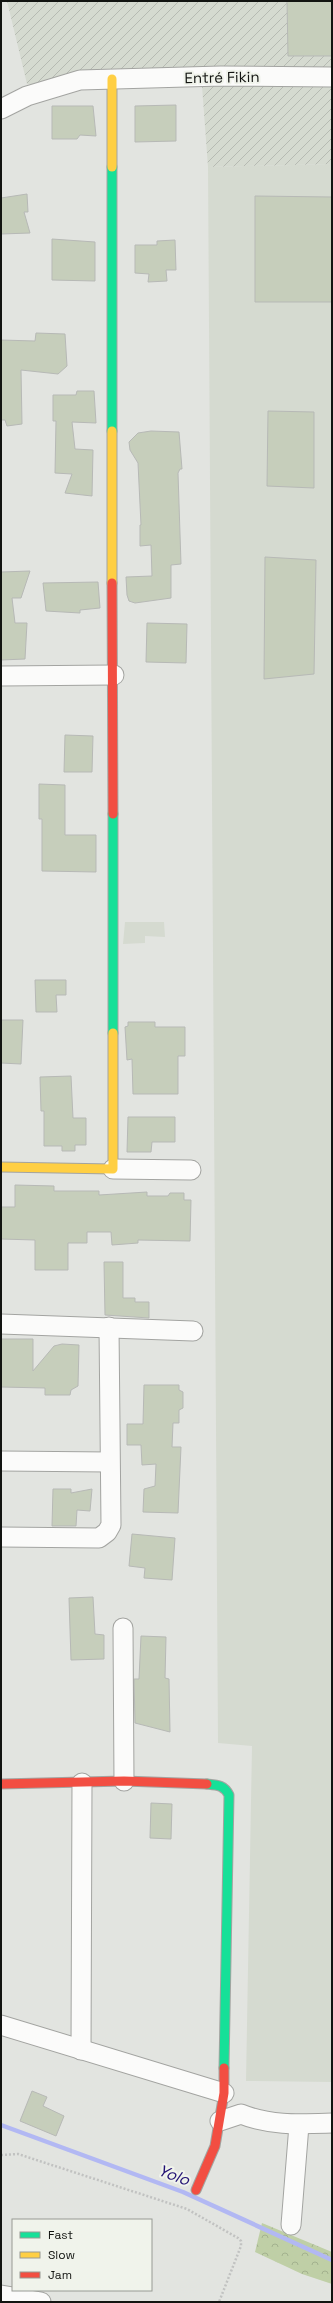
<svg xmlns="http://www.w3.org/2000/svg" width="333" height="2303" font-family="'Space Grotesk',sans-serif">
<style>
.built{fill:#d5dad0}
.industrial{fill:url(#industrial-furrows)}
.forest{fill:url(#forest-crowns)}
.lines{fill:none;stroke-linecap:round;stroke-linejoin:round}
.stream{stroke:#b2b8f3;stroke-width:4.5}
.building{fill:#c6cebb;stroke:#b7b9b6}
.street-casing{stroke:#a3a4a1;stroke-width:21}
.fast-casing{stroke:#a3a4a1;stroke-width:11}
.slow-casing{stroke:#a3a4a1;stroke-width:11}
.jam-casing{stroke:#a3a4a1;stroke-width:11}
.path{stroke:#c1c2c1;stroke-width:2.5;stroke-dasharray:2 2;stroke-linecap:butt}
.street{stroke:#fbfbfa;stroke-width:19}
.fast{stroke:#16e098;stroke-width:9}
.slow{stroke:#ffcf43;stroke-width:9}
.jam{stroke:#f24e42;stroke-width:9}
.labels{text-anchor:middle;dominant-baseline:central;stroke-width:4;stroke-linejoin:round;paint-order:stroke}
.street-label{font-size:15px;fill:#121411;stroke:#f0f3eb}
.water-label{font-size:16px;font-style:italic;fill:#221174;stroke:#f0f3eb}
</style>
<defs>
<pattern id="industrial-furrows" width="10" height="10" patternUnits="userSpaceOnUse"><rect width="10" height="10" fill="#d5dad0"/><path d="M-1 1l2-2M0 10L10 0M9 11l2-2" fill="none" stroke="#b6bab2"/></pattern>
<pattern id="forest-crowns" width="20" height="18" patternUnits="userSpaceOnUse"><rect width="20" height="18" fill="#bfcfa6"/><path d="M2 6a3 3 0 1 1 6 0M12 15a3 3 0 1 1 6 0" fill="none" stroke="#a3b18e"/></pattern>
</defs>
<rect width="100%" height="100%" fill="#e2e4e0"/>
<g class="built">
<polygon points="332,164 332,2082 246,2081 252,1746 218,1743 208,167"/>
<polygon points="125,922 164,922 165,937 145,936 145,943 123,944"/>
</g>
<polygon class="industrial" points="7,1 332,1 332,164 208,167 202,86 27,84"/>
<polygon class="forest" points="262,2223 332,2252 332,2284 302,2274 255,2252"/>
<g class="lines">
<polyline class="stream" points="1,2125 183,2192 332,2260"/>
</g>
<g class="building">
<polygon points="287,1 332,1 332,56 288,56"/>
<polygon points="176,105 176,141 135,142 135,106"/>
<polygon points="52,106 93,106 96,136 80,135 77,139 52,139"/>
<polygon points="27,194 28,212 24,212 30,233 1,234 1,198"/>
<polygon points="255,196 332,197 332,302 255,302"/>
<polygon points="52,239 95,242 95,281 52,280"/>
<polygon points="175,240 176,270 166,270 167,281 148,282 149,274 135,273 135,245 157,245 157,241"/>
<polygon points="36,333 65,334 67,366 58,374 21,370 22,424 7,426 5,420 1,420 1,340 35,341"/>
<polygon points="77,391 94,391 96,423 72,422 75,449 93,450 92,496 65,493 72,474 55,473 56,421 53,421 53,395 76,395"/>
<polygon points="268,411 314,412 314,488 267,486"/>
<polygon points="151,431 179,432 182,469 180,469 178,473 181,564 171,565 171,598 135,603 129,601 127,595 126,577 152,576 151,545 140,546 140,525 141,525 138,463 130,450 129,442 138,433"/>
<polygon points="265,557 316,560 314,674 264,679"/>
<polygon points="30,571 21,598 12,598 15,623 27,623 25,659 1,660 1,572"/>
<polygon points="98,582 100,608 80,610 80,613 46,611 43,583"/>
<polygon points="147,623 187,624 186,663 146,662"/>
<polygon points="65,735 93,736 92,772 64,772"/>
<polygon points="39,784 65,785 65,835 96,835 96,872 42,871 42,819 39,819"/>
<polygon points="35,980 66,980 66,995 56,995 57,1012 36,1012"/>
<polygon points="1,1020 23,1020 21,1064 1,1063"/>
<polygon points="128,1022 155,1022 155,1027 185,1027 185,1056 178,1056 178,1094 133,1094 132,1059 127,1060 125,1027 128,1026"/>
<polygon points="71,1076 73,1118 86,1118 86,1145 75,1145 75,1151 62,1151 62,1146 44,1146 44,1111 41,1111 40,1077"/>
<polygon points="128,1117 175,1117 175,1142 152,1142 151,1152 127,1152"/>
<polygon points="15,1185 54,1186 54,1191 99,1191 99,1195 147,1192 147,1196 168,1196 170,1193 184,1193 184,1200 191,1200 190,1241 138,1240 138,1243 112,1245 111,1232 87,1232 87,1243 68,1243 68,1270 35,1270 35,1240 1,1239 1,1207 15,1207"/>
<polygon points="104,1262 123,1262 123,1298 135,1298 135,1302 149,1302 149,1318 105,1315"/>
<polygon points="1,1339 33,1339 33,1371 54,1346 62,1344 79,1345 78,1386 71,1390 70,1395 45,1395 45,1388 1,1387"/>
<polygon points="144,1385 179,1385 179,1390 183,1392 183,1408 179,1410 179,1423 173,1423 172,1447 181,1447 178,1513 143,1512 144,1489 155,1486 156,1464 142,1465 141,1445 127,1445 127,1424 143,1424"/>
<polygon points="53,1489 71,1489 71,1493 92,1489 90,1511 77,1510 76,1526 52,1526"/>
<polygon points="132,1534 175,1538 172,1580 144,1578 145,1568 129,1566"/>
<polygon points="93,1597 95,1634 104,1635 104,1659 71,1660 69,1598"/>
<polygon points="141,1636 166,1637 165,1678 169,1679 170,1732 135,1723 134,1679 139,1679"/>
<polygon points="151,1803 172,1804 171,1839 150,1838"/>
<polygon points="32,2091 47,2097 43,2106 64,2116 56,2136 20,2121"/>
</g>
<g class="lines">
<g class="street-casing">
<g id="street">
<polyline points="1,109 27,96 80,80 221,76 332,77"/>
<polyline points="1,676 114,675"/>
<polyline points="113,1169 191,1170"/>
<polyline points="1,1324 193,1331"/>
<polyline points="1,1461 109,1462"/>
<polyline points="1,1537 99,1538 107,1532 111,1525 109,1327"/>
<polyline points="123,1628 124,1781"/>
<polyline points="1,2025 224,2093"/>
<polyline points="81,2050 82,1783"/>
<path d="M220 2121 241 2114C270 2126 301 2124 332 2123"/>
<polyline points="291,2225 299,2125"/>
<polyline points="1,2295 41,2302"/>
</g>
</g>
<g class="fast-casing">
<g id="fast">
<polyline points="112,167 112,431"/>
<polyline points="113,814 113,1033"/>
<path d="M207 1784C217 1785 224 1785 229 1795L224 2068"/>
</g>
</g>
<g class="slow-casing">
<g id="slow">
<polyline points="112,79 112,167"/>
<polyline points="112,431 112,583"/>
<polyline points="1,1167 113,1169 113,1033"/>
</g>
</g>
<g class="jam-casing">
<g id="jam">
<polyline points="112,583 113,814"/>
<polyline points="1,1784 124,1781 207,1784"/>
<polyline points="196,2190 215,2146 224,2093 224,2068"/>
</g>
</g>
<polyline class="path" points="1,2155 18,2154 187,2209 238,2238 241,2241 241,2246 219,2302"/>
<use href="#street" class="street"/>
<use href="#fast" class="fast"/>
<use href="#slow" class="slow"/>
<use href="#jam" class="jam"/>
</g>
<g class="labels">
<g class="street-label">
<text transform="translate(222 77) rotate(-1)">Entré Fikin</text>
</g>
<g class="water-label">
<text transform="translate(174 2175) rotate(21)">Yolo</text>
</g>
</g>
<rect width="333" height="2303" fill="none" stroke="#121411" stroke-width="4"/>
<rect x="12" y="2219" width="140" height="72" fill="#f0f3eb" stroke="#979a94"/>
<rect x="20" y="2232" width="20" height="6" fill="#16e098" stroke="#979a94"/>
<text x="48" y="2239" font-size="12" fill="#121411">Fast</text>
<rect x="20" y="2252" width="20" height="6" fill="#ffcf43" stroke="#979a94"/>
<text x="48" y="2259" font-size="12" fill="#121411">Slow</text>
<rect x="20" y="2272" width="20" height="6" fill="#f24e42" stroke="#979a94"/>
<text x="48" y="2279" font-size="12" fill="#121411">Jam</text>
</svg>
